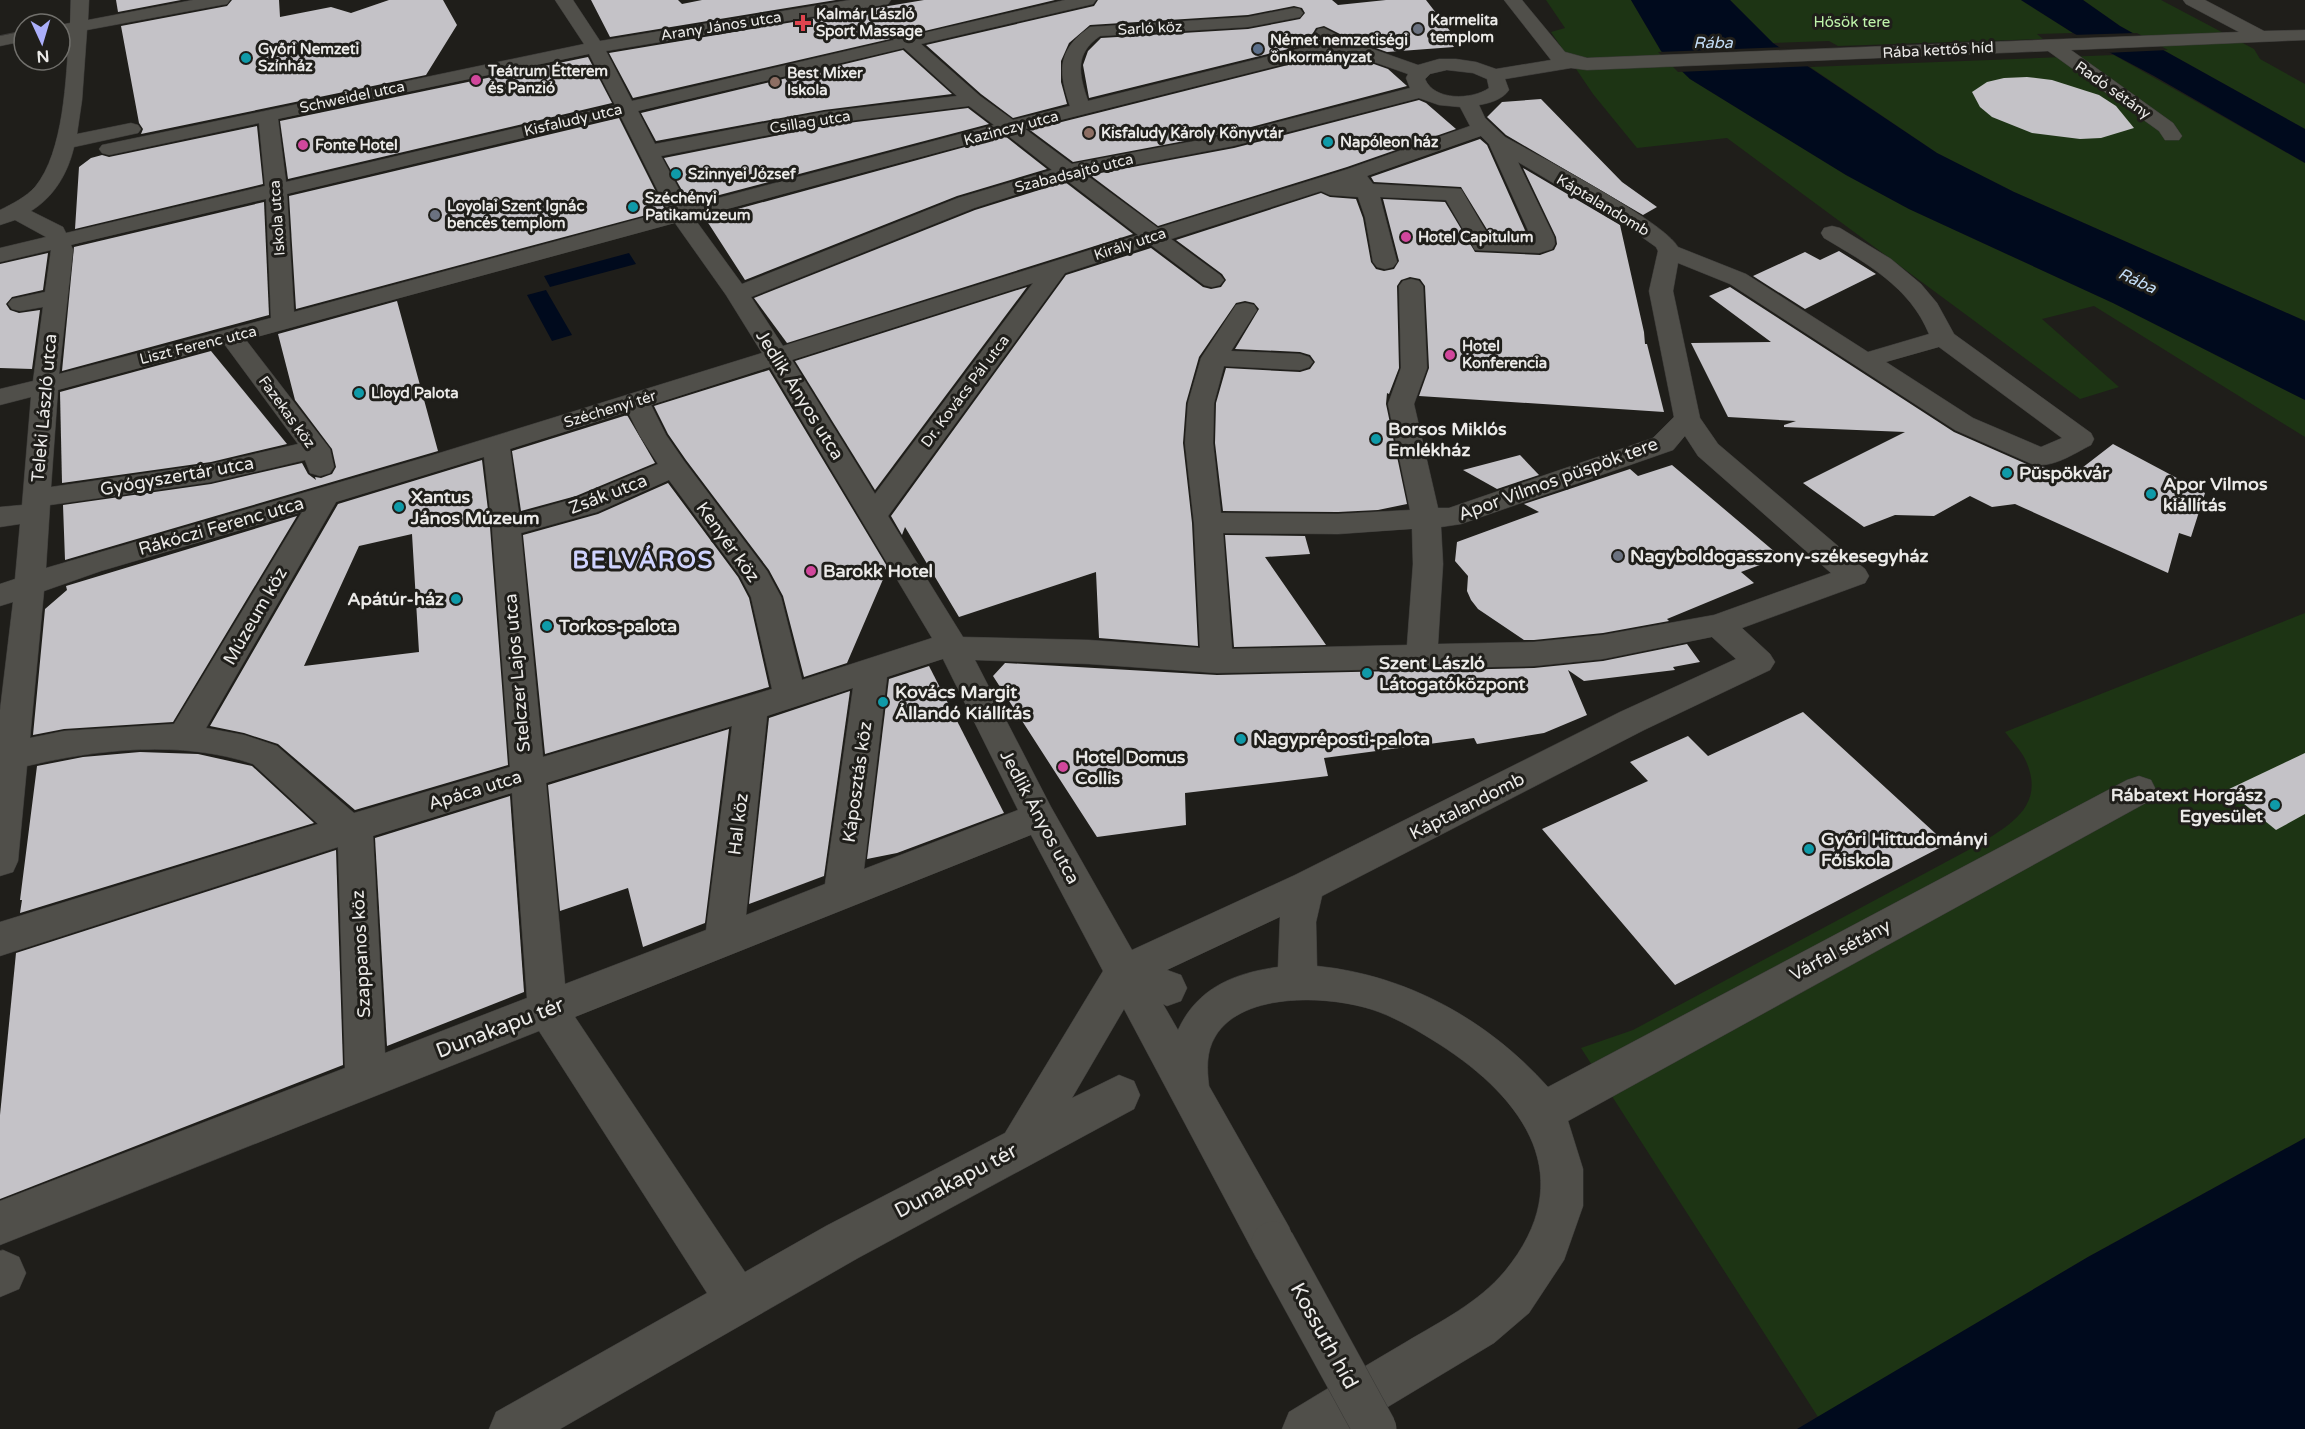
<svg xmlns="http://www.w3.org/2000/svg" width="2305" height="1429" font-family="'Varela Round',sans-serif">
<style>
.green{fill:#1d3414}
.water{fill:#000a1d}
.pier{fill:#1f1e1a}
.building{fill:#c4c2c7;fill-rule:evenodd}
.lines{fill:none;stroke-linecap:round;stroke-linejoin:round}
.minor-casing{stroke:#3b3a38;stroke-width:1}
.minor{fill:#504f4a;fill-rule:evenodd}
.minor-bridge-casing{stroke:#3b3a38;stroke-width:44;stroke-linecap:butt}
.minor-bridge{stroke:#504f4a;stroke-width:43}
.health-dot{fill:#e0444e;stroke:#1f1e1a;stroke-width:2}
.worship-dot{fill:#6b7280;stroke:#1f1e1a;stroke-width:2}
.service-dot{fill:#5c6f8a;stroke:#1f1e1a;stroke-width:2}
.culture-dot{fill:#0f9aa8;stroke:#1f1e1a;stroke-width:2}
.hotel-dot{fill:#d1479c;stroke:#1f1e1a;stroke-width:2}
.education-dot{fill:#8d6e63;stroke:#1f1e1a;stroke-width:2}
.labels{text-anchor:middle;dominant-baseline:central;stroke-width:6;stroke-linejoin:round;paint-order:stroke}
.far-poi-label{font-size:15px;font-weight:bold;fill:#ebeae8;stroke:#1f1e1a;text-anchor:start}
.far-park-label{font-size:15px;fill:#bff5ab;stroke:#1f1e1a}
.far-street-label{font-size:15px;fill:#ebeae8;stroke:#1f1e1a}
.far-water-label{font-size:16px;font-style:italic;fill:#c4def8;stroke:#1f1e1a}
.street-label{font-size:18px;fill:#ebeae8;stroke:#1f1e1a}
.poi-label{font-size:18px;font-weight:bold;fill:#ebeae8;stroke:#1f1e1a;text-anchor:start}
.near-street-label{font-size:21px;fill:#ebeae8;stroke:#1f1e1a}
.district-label{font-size:24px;font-weight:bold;letter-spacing:1.5px;fill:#cfd3ff;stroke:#1f1e1a}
</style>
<rect width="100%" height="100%" fill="#1f1e1a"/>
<g class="green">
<polygon points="1546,0 1631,0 1661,51 1690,79 1846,175 1909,209 2113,303 2305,400 2305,437 2094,306 2042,319 2119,387 2080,399 1727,138 1637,148 1593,94 1551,32 1565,28"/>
<polygon points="1730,0 2021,0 2073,33 2037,34 2043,39 1838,46 1829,41 1773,43"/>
<polygon points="2083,0 2161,0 2254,49 2260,59 2305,84 2305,129 2120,26"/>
<polygon points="2114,55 2305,163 2305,321 2014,192 1937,153 1810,67"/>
<path d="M2305 613V1138L2088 1257 1818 1417 1581 1048 1633 1030 1972 848C2007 827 2048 807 2025 759 2020 749 2011 740 2005 732Z"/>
</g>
<g class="water">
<polygon points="1631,0 1730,0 1773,43 1937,153 2014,192 2305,321 2305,400 2113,303 1909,209 1846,175 1690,79 1661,51"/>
<polygon points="2021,0 2083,0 2120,26 2305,129 2305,163 2154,76 2073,33"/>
<polygon points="629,253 636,264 550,287 544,276"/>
<polygon points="546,290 572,335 552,341 527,295"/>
<polygon points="2305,1138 2305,1429 1797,1429 2088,1257"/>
</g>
<g class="pier">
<polygon points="2137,33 2168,50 2105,53 2071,35"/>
<polygon points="1785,47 1815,66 1678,72 1658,52"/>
</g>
<g class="building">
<polygon points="116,0 181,0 118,12"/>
<polygon points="232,0 279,0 280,17 331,7 351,13 389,0 443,0 457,25 426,75 141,134 143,129 139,123 121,26 227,6"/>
<polygon points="591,0 678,0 682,4 702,0 836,0 610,37"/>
<polygon points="924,0 1055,0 912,34 899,25 889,25 884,31 890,39 633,98 609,53"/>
<polygon points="1098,0 1332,0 1338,5 1386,0 1426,0 1450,31 1443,32 1454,47 1387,52 1348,38 1324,26 1316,28 1313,33 1321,41 1089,98 1083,65 1088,51 1101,38 1248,29 1300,19 1305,13 1302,8 1294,6 1248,15 1090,25 1069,43 1061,61 1061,82 1067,104 1013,118 981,94 926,45 1094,6"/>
<polygon points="903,50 952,94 824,110 656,141 641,113"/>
<polygon points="1340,52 1388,69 1407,86 1232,132 1073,162 1030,130"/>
<polygon points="588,57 612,103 288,179 280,121"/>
<polygon points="2027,77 2052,80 2099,95 2116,106 2134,128 2101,138 2080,139 2032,133 1992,117 1980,107 1972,92 1987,82 2004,78"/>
<polygon points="1541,99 1622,182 1657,207 1643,215 1506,135 1487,117 1502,102"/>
<polygon points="1419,100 1426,103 1456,129 1347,167 1158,226 1090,175 1234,148"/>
<polygon points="968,108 989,124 689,203 664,158 824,126"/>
<polygon points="619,118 665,210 296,309 289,196"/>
<polygon points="257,126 263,184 75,229 79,167 91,158 102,155 109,157"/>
<polygon points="1005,136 1047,169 957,196 745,280 705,218"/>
<polygon points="1480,139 1487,145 1528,237 1491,236 1461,187 1374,182 1371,177"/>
<polygon points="1523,168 1620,225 1644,332 1645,344 1647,344 1664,412 1419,396 1429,368 1425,286 1420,279 1410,277 1401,280 1397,286 1399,368 1389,394 1387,393 1386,404 1407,504 1378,510 1338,512 1223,511 1215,443 1216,403 1226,368 1300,372 1310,369 1315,362 1310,355 1300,352 1235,349 1259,309 1254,303 1245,301 1236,303 1199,357 1186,403 1183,443 1192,523 1198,646 1099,638 1096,572 959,617 905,527 902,535 891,516 1066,275 1151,248 1203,287 1211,289 1221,287 1226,280 1222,274 1176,240 1321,193 1330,197 1356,199 1363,218 1371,262 1376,269 1384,271 1394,269 1399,261 1383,199 1445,202 1475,252 1540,255 1554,250 1557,244 1556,237"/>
<polygon points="1065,182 1133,234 787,343 754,298 975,210"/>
<polygon points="264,202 269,315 62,371 74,247"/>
<polygon points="1839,251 1876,274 1805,309 1753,276 1805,252 1820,260"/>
<polygon points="48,253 43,290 12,297 6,304 10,310 19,313 40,310 32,369 0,368 0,264"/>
<polygon points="1027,287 875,490 795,361"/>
<polygon points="1730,287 1954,432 2031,466 2045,467 2069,478 2113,444 2205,493 2191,537 2179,533 2168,573 2015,504 1992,507 1970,496 1934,516 1895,515 1864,527 1803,483 1905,432 1784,427 1784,425 1796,421 1728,417 1691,343 1771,342 1709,296"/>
<polygon points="397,301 438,451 65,560 63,505 211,484 302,463 308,474 316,480 315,477 321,478 332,474 336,467 332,449 295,400 278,334"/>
<polygon points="211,351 287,444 211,462 62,483 60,392"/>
<polygon points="769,370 888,568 882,571 884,577 847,663 804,677 783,596 769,570 686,460 668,434 654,406"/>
<polygon points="627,415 655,463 576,496 521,511 512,451"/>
<polygon points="1520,455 1539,475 1497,489 1463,470"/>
<path d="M482 460 490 527 508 765 355 810 278 744 244 733 210 726 338 504ZM412 534 419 652 304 666 359 546Z"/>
<polygon points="1672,465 1781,557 1741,572 1754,583 1667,619 1669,621 1603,633 1534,640 1524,640 1478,609 1471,600 1467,591 1468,576 1455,561 1457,542 1539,512 1524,504 1630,469 1638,476"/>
<polygon points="668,483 738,577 749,598 769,687 545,754 523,535 598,514"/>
<polygon points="297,516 173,722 64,729 33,735 45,609 67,590 66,586"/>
<polygon points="1225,535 1305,536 1310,554 1265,557 1326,645 1234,647"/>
<polygon points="1687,644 1700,662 1673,667 1675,670 1584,681 1568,670 1587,715 1544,733 1477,744 1474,738 1324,758 1328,776 1185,793 1186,825 1097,837 993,676 1005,663 1217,675 1534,668 1603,661"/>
<polygon points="929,666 1004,813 897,853 867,859 889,679"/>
<polygon points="850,691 824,876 749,904 769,718"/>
<polygon points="1803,712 1947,844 1675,985 1542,829 1648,781 1630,762 1688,736 1708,756"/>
<polygon points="729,729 705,923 643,947 628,888 560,911 548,785"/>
<polygon points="140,752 198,754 252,766 314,823 20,913 22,900 20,900 37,766 83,757"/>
<polygon points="2305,753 2305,814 2276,830 2227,790"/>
<polygon points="510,796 524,992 387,1046 375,838"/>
<polygon points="336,850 343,1065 0,1199 0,1115 16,953"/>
</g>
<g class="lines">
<g class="minor-casing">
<g id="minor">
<path d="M71 0H89L88 20 193 0H230L227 4 221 5 87 30 82 100 77 134 131 123 138 125 141 129 138 133 74 147C68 173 54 197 31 211L63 227 66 233 265 186 259 123 109 155 102 153 99 149 102 145 584 44 555 0H573L600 41 850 0H891L888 4 606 51 632 101 894 40 886 31 889 27C899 25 904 29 911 36L1065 0H1096L1093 4 921 44 980 96 1013 120 1070 106C1058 71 1057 50 1090 27L1248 17 1294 8 1300 9 1303 13 1300 17 1248 27 1100 36C1074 54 1079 74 1088 101L1326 42 1315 33 1318 29 1324 28 1347 40 1418 65 1439 59H1456L1476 62 1496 69 1551 60 1504 0H1522L1565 52 1587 58 2239 32 2186 4 2183 0H2205L2264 31 2305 30V40L2071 50 2173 123 2182 136 2179 140H2165L2159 131 2048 51 1587 70 1571 68 1505 79 1509 90C1502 100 1490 103 1479 105L1485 118 1505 137C1537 155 1665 222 1678 247L1746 274 1868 352 1929 334C1910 287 1866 263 1824 238L1821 233 1824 228 1832 226 1840 228 1891 259 1921 284 1937 303 1954 334 2091 433 2094 439 2091 445C2073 454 2052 469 2032 464L1955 430 1730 284 1678 263 1673 291 1700 418 1718 444 1865 569 1869 576 1865 583 1742 628 1770 654 1775 662 1770 670 1644 730 1322 896 1316 922 1317 966C1407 975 1488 1020 1548 1087L2127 780 2139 776 2151 780 2156 790 2151 800 1568 1121 1583 1169V1206L1564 1260 1529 1313 1494 1343 1351 1429H1282L1289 1412C1328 1388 1367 1365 1406 1342 1441 1321 1478 1303 1505 1271 1581 1178 1525 1099 1439 1044 1420 1032 1400 1020 1379 1012 1335 995 1242 990 1215 1037 1206 1052 1207 1070 1209 1086L1289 1227 1295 1243 1289 1259 1273 1265 1257 1259 1124 1009 1072 1098 1119 1075 1134 1081 1140 1095 1134 1109 858 1258 560 1429H489L496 1412 707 1293 539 1031 0 1245V1201L345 1068 338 847 0 956V922L318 824 253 764C182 740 99 749 27 766L18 861 13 872 0 876V710L13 602 0 606V584L15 579 20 524 0 527V507L22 505 31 397 0 405V389L33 381 43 307 20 311 12 309 8 304 12 299 45 292 51 250 0 262V248L46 237 15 220 0 225V210C12 204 26 197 35 187 64 152 66 78 69 34L60 35V25L70 23ZM904 48 957 96 824 112 655 144 638 111ZM1340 50 1408 74 1406 78 1410 88 1232 134 1072 164 1025 129ZM589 54 615 105 286 182 278 119ZM1447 70 1473 73 1487 79 1489 88C1472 100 1434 101 1425 79L1430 74ZM1419 98 1439 105 1460 107 1470 126 1348 169 1158 228 1085 174 1233 146ZM969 106 994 125 688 206 661 156 824 124ZM620 115 668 211 294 312 287 194ZM1006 134 1052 170 958 198 742 284 694 218ZM1481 136 1489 144 1532 239 1490 238 1461 189 1373 184 1367 176ZM1518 162 1632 230 1656 247 1658 251 1649 291 1674 417 1653 438 1449 508H1438L1414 404 1427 368 1423 286 1419 281 1411 279 1403 281 1399 286 1401 368 1388 404 1410 510 1338 514 1221 513 1213 443 1214 403 1224 366 1300 370 1309 367 1313 362 1309 357 1300 354 1231 351 1257 310 1254 305 1245 303 1236 305 1201 358 1188 403 1185 443 1194 523 1200 648 1089 640 963 637 888 516 1065 273 1151 245 1204 285 1212 287 1220 285 1224 280 1220 275 1171 239 1321 191 1330 195 1358 197 1365 217 1373 262 1377 267 1385 269 1393 267 1397 262 1380 197 1446 200 1475 250 1539 253 1552 249 1555 244 1554 237ZM1065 179 1138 235 783 346 751 297 974 208ZM266 199 271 318 59 374 73 250 71 245ZM675 223 726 295 762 353 433 455 46 568 50 505 211 482 305 460 310 473 320 476 330 473 334 467 330 449 246 340ZM1033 283 875 494 792 360ZM225 345 298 444 211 464 51 487 58 390ZM1939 347 2062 438 2041 447 1973 418 1886 362ZM770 367 932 638 802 680 781 597 767 571 684 461 666 435 651 405ZM628 412 640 436 658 464 577 498 519 514 510 449ZM1685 436 1698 456 1831 573 1714 615 1603 635 1534 642 1438 644 1443 564 1441 527 1461 524 1673 450ZM484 457 492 527 510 767 354 813 277 746 244 735 206 728 336 502ZM669 480 740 576 751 597 772 689 543 757 521 533 597 512ZM302 512 174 724 64 731 30 738 44 591 101 571ZM1412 529 1413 564 1407 645 1232 649 1223 533 1338 534ZM1712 637 1736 659 1620 712 1295 875 1132 950 1051 807 975 660 1089 664 1217 673 1534 666 1603 659ZM943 659 1018 810 864 869 887 677ZM853 688 825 884 746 915 767 716ZM732 726 706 930 565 984 546 783ZM512 793 527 998 385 1053 373 836ZM1031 835 1103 971 1005 1133 826 1226 745 1272 575 1017ZM1280 917 1278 967C1234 973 1197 988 1178 1030L1163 1004 1167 1006 1181 1001 1187 988 1181 975 1167 970Z"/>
<polygon points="24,31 24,41 0,46 0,36"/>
<polygon points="3,1250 19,1257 26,1273 19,1289 0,1297 0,1251"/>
</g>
</g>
<use href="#minor" class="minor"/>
<g class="minor-bridge-casing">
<polyline id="minor-bridge" points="1273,1243 1375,1429"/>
</g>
<use href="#minor-bridge" class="minor-bridge"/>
</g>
<path class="health-dot" d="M800 14h6v6h6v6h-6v6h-6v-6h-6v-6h6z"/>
<g class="worship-dot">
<circle cx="1418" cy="29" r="6"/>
<circle cx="435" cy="215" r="6"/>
<circle cx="1618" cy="556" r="6"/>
</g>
<circle class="service-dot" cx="1258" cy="49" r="6"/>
<g class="culture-dot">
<circle cx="246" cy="58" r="6"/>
<circle cx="1328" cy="142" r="6"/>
<circle cx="676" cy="174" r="6"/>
<circle cx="633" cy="207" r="6"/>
<circle cx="359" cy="393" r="6"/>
<circle cx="1376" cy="439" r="6"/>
<circle cx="2007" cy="473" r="6"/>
<circle cx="2151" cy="494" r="6"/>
<circle cx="399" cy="507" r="6"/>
<circle cx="456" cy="599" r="6"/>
<circle cx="547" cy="626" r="6"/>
<circle cx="1367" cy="673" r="6"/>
<circle cx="883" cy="702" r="6"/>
<circle cx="1241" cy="739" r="6"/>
<circle cx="2275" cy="805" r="6"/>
<circle cx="1809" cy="849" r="6"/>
</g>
<g class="hotel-dot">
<circle cx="476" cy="80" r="6"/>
<circle cx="303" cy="145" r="6"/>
<circle cx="1406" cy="237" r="6"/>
<circle cx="1450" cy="355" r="6"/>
<circle cx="811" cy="571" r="6"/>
<circle cx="1063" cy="767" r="6"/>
</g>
<g class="education-dot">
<circle cx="775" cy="82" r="6"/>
<circle cx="1089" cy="133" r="6"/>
</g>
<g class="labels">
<g class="far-poi-label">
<text x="816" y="14">Kalmár László<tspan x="816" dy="17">Sport Massage</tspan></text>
<text x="1430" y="20">Karmelita<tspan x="1430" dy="17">templom</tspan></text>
<text x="1270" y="40">Német nemzetiségi<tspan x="1270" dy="17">önkormányzat</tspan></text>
<text x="258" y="49">Győri Nemzeti<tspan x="258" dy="17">Színház</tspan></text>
<text x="488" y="71">Teátrum Étterem<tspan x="488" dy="17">és Panzió</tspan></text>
<text x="787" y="73">Best Mixer<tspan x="787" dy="17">Iskola</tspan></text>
<text x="1101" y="133">Kisfaludy Károly Könyvtár</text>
<text x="1340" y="142">Napóleon ház</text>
<text x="315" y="145">Fonte Hotel</text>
<text x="688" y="174">Szinnyei József</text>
<text x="645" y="198">Széchényi<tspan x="645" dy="17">Patikamúzeum</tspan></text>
<text x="447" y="206">Loyolai Szent Ignác<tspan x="447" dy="17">bencés templom</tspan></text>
<text x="1418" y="237">Hotel Capitulum</text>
<text x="1462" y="346">Hotel<tspan x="1462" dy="17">Konferencia</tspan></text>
<text x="371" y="393">Lloyd Palota</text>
</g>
<g class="far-park-label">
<text x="1852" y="22">Hősök tere</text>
</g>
<g class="far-street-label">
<text transform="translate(721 26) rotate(-9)">Arany János utca</text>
<text transform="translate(1150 28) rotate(-3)">Sarló köz</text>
<text transform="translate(1938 50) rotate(-3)">Rába kettős híd</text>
<text transform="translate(2113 90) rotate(35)">Radó sétány</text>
<text transform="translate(352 97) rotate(-12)">Schweidel utca</text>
<text transform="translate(573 120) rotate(-13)">Kisfaludy utca</text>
<text transform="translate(810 122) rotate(-9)">Csillag utca</text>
<text transform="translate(1011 128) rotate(-15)">Kazinczy utca</text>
<text transform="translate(1074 173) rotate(-14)">Szabadsajtó utca</text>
<text transform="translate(1603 205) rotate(31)">Káptalandomb</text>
<text transform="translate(277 218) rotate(-94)">Iskola utca</text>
<text transform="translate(1130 244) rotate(-18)">Király utca</text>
<text transform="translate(198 345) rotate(-14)">Liszt Ferenc utca</text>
<text transform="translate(965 391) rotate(-53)">Dr. Kovács Pál utca</text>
<text transform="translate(610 409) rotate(-17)">Széchenyi tér</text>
<text transform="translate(287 412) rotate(54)">Fazekas köz</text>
</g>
<g class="far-water-label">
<text x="1713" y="43">Rába</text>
<text transform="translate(2137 281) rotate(25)">Rába</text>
</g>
<g class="street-label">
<text transform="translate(800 395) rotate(58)">Jedlik Ányos utca</text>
<text transform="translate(44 408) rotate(-85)">Teleki László utca</text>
<text transform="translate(177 476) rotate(-10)">Gyógyszertár utca</text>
<text transform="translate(1558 479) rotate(-20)">Apor Vilmos püspök tere</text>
<text transform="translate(608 494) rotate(-21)">Zsák utca</text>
<text transform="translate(221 526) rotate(-16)">Rákóczi Ferenc utca</text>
<text transform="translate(728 542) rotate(54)">Kenyér köz</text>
<text transform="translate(255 616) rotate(-60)">Múzeum köz</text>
<text transform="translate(517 673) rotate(-95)">Stelczer Lajos utca</text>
<text transform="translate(857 782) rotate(-82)">Káposztás köz</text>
<text transform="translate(475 790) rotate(-17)">Apáca utca</text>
<text transform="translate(1467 806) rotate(-27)">Káptalandomb</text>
<text transform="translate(1040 817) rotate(62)">Jedlik Ányos utca</text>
<text transform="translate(738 824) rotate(-83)">Hal köz</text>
<text transform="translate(1840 950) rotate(-28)">Várfal sétány</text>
<text transform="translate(361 954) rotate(-93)">Szappanos köz</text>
</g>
<g class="poi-label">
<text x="1388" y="429">Borsos Miklós<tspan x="1388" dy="21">Emlékház</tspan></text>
<text x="2019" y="473">Püspökvár</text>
<text x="2163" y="484">Apor Vilmos<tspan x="2163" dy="21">kiállítás</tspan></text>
<text x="411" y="497">Xantus<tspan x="411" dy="21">János Múzeum</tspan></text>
<text x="1630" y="556">Nagyboldogasszony-székesegyház</text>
<text x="823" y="571">Barokk Hotel</text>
<text x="444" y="599" text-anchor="end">Apátúr-ház</text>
<text x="559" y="626">Torkos-palota</text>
<text x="1379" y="663">Szent László<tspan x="1379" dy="21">Látogatóközpont</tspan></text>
<text x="895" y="692">Kovács Margit<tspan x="895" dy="21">Állandó Kiállítás</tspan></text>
<text x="1253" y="739">Nagypréposti-palota</text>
<text x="1075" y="757">Hotel Domus<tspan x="1075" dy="21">Collis</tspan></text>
<text x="2263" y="795" text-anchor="end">Rábatext Horgász<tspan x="2263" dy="21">Egyesület</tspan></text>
<text x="1821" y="839">Győri Hittudományi<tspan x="1821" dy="21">Főiskola</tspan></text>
</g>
<g class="near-street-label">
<text transform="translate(500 1028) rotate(-21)">Dunakapu tér</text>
<text transform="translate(956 1181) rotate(-28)">Dunakapu tér</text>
<text transform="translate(1324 1336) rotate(61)">Kossuth híd</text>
</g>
<g class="district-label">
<text x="643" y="560">BELVÁROS</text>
</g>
</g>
<g transform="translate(42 42) rotate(176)"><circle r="28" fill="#1f1e1a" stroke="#71706c" stroke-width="1.5"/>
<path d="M0-4.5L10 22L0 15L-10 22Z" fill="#abaffb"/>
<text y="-9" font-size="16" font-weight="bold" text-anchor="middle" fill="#ebeae8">N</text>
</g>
</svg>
